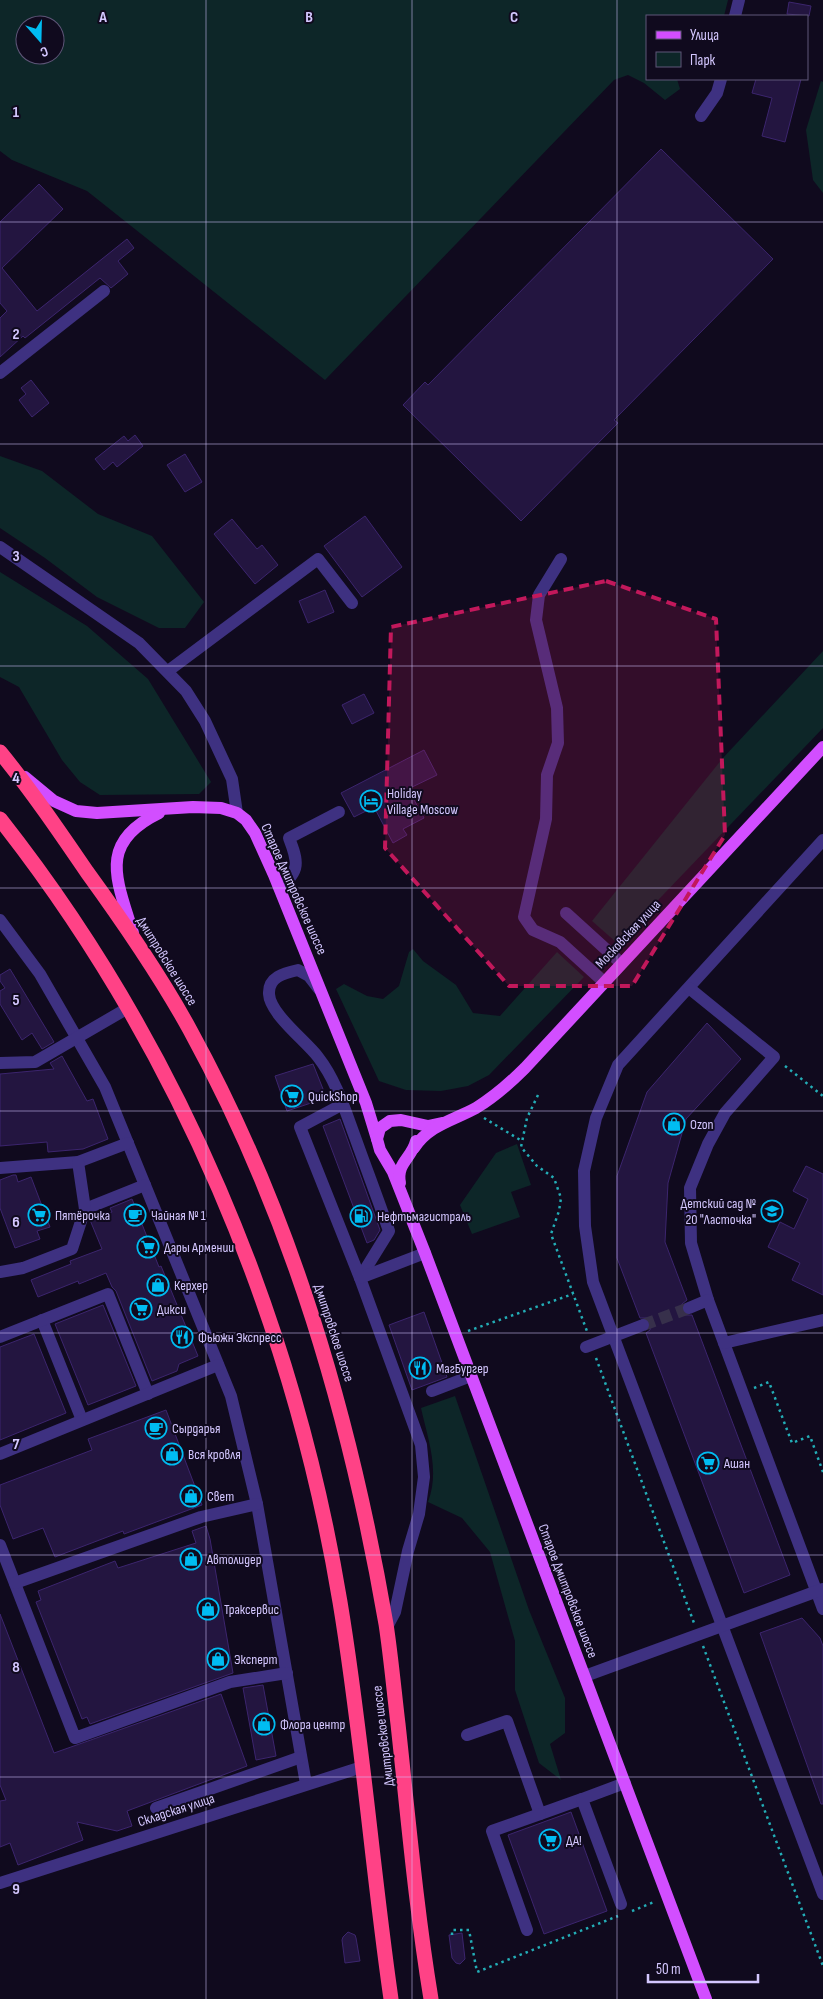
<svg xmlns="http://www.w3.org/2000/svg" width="823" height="1999" font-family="'Sofia Sans Condensed',sans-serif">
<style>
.green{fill:#0d2628;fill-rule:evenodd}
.building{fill:#231540;stroke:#3c256e}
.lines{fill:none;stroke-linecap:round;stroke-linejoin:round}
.minor-tunnel{stroke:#37304b;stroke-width:12;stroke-dasharray:12 6;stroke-linecap:butt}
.path{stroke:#23adb6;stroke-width:2.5;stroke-dasharray:2.5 4;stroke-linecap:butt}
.minor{stroke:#3e3181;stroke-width:12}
.major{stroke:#d24eff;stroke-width:12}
.highway{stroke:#ff4286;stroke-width:15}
.marked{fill:#c2185b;fill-opacity:0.2;stroke:#c2185b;stroke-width:4;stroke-dasharray:10 6;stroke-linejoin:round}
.grid{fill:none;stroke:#d4c7ff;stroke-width:1;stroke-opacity:0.55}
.labels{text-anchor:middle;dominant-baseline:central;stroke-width:4;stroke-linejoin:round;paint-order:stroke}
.poi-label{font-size:14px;fill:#d4c7ff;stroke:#100a1e;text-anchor:start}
.street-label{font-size:14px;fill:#d4c7ff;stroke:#100a1e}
.grid-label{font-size:16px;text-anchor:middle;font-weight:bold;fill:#d4c7ff;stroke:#100a1e;stroke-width:4;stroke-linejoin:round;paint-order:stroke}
</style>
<rect width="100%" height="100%" fill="#100a1e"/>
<g class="green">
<path d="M0 0H728L724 16H647V79H677L680 89 665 100 644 83 628 75 614 80 325 380 87 191 12 160 0 151ZM25 25H55V55H25Z"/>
<polygon points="821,81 823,82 823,193 813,180 806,130"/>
<polygon points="0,456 42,471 98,514 152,536 204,602 185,628 159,628 97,597 45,558 0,528"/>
<polygon points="0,572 87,626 148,679 211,782 199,794 100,795 80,782 62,760 19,687 0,677"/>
<polygon points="823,651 823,728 617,943 592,921 722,759"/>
<polygon points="413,949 423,961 456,985 473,1013 500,1016 557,952 584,977 489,1075 468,1086 441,1091 406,1090 379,1081 336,989 344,984 367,996 383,999 399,986 409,952"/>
<polygon points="517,1144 531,1185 511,1192 520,1217 472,1234 460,1205 496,1153"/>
<path d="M455 1396 529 1610 565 1698V1733L550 1744 561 1780 539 1763 515 1690V1641L490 1552 462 1518 428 1502C440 1470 428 1440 421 1408Z"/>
</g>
<g class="building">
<polygon points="789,2 811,6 809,16 787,14"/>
<polygon points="756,79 801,79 785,142 762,136 772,98 752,93"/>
<polygon points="661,149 773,259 614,420 618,423 521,521 403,405 425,382 428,385"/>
<polygon points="39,184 63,209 2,268 37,311 127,239 134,248 118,261 128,274 111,288 100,278 25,338 23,336 0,357 0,318 7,311 0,303 0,222"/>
<polygon points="31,380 49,403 32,417 19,400 26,394 21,388"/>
<polygon points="135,435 143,446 117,467 113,462 104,470 95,459 124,436 128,441"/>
<polygon points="185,454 202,482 185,492 167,465"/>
<polygon points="365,516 402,567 362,597 324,546"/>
<polygon points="232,519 257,549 262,545 278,565 255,584 214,534"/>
<polygon points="325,590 334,612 308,623 299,601"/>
<polygon points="364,694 374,713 352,724 342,705"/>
<polygon points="424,750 437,775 408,789 424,818 403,829 407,835 393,843 374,807 354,817 341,793"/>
<polygon points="10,969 54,1042 42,1049 32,1033 22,1040 0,1004 0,991 5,988 0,981 0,975"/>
<polygon points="707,1023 741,1059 686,1119 668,1183 665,1242 687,1300 682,1304 681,1311 685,1315 692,1315 790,1575 744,1593 646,1333 650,1330 651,1323 648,1318 640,1318 617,1258 617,1176 647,1092"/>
<polygon points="62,1056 87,1101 93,1099 108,1139 83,1149 48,1152 47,1142 0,1146 0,1074 54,1069 50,1063"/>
<polygon points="313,1064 323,1089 317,1101 287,1111 275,1076"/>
<polygon points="340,1119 380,1230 374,1240 367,1243 323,1126"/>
<polygon points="806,1166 823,1174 823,1295 792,1280 800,1263 768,1247 780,1222 794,1229 808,1199 793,1191"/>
<polygon points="13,1175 16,1175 18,1182 31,1177 50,1227 37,1231 40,1239 15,1248 0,1208 0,1180"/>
<polygon points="132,1199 159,1267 161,1266 198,1356 179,1364 177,1371 152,1381 116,1291 112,1287 106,1273 79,1284 78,1281 38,1297 31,1280 71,1264 70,1261 102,1249 90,1220 112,1212 110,1208"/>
<polygon points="103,1305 136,1386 88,1405 55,1324"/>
<polygon points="424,1312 447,1377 412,1390 389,1325"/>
<polygon points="34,1334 66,1413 0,1440 0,1347"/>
<polygon points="166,1410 202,1505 124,1534 123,1531 55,1557 43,1528 13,1539 0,1505 0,1485 92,1450 88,1439"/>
<polygon points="206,1526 210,1539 233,1673 90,1724 87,1717 82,1719 36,1602 41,1600 38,1591 115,1561 118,1568 196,1543 192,1531"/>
<polygon points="0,1614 54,1753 221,1694 247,1766 127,1811 132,1826 117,1831 77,1822 83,1840 18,1865 10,1843 0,1847 0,1801 6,1800 0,1785"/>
<polygon points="802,1618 820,1638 823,1646 823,1804 821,1804 760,1633"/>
<polygon points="263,1685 276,1756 256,1760 243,1688"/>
<polygon points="571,1812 607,1911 544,1934 508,1835"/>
<polygon points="348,1932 355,1935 356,1938 360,1961 345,1963 342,1940 343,1937"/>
<polygon points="462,1933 465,1959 460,1964 456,1963 452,1958 449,1935"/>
</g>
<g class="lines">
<polyline class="minor-tunnel" points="643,1325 689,1308"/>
<g class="path">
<polyline points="785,1066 823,1096"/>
<polyline points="538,1095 527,1118 521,1147 537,1166 554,1178 561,1198 559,1211 551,1234 588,1334"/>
<polyline points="484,1118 522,1141"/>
<polyline points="468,1331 573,1294"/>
<polyline points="596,1358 694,1623"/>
<polyline points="754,1388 769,1382 792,1443 810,1436 823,1472"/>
<polyline points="703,1646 823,1966"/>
<polyline points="632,1911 654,1902"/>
<polyline points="452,1935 452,1930 469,1930 477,1972 618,1916"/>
</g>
<g class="minor">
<polyline points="735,16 739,0"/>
<polyline points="701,116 717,93 721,79"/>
<polyline points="0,373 104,291"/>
<polyline points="0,547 139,643 186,691 205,721 232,779 237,813"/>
<polyline points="561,559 539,595 536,620 557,708 558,743 547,775 546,819 524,917 533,930 560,942 604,982"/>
<polyline points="168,671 318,559 352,603"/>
<polyline points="823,840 618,1065 596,1118 584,1171 585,1226 593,1282 823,1894"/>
<path d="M279 887C301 872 298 861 289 838L339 812"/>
<polyline points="566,913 621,963"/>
<polyline points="0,920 40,974 105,1087 231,1396 257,1504 306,1784"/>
<polyline points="689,988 774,1057 725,1113 708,1144 690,1188 691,1243 708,1300"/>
<path d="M319 989 309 976 298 970C284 973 268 977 269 994 270 1014 306 1041 318 1057 336 1080 345 1110 355 1137 366 1168 378 1199 389 1231L360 1278 421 1445 424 1477 419 1514 408 1551 395 1612 386 1629"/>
<polyline points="0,1063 35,1062 128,1008"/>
<polyline points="343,1104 300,1127 360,1278 425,1253"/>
<polyline points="0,1168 78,1162 128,1143"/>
<polyline points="85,1209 145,1185"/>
<polyline points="0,1272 23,1268 72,1249 85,1209 78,1162"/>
<polyline points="689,1308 708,1300 823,1609"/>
<polyline points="42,1320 82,1420"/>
<polyline points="0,1337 108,1294 148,1394"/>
<polyline points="724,1343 823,1320"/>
<polyline points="586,1347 643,1325"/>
<polyline points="432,1391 471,1376"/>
<polyline points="0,1454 218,1365"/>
<polyline points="0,1545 75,1738 230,1682 287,1673"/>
<polyline points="15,1583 201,1517 257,1504"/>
<polyline points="585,1676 823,1589"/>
<polyline points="467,1735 507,1721 540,1814 582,1799"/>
<polyline points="156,1808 301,1757"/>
<polyline points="0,1883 362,1767"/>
<polyline points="621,1904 582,1799 625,1783"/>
<polyline points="527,1930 492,1831 540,1814"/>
</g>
<g class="major">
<polyline points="25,777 54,801 76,811 97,813 193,807 221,808 237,813 246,820 255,833 274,875 366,1103 377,1139"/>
<path d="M133 933C117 880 97 843 159 813"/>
<polyline points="442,1123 428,1126 401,1120 390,1121 380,1128 377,1139 380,1150 393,1172 425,1253 706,1999"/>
<path d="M414 1148C429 1125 454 1120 476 1108 494 1097 510 1083 525 1068L823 747"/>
<path d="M400 1183C396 1163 412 1158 416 1141"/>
</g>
<g class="highway">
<path d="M0 752C31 790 59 831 87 872 124 923 160 975 190 1030 292 1216 350 1416 386 1624 391 1657 394 1691 398 1724 408 1816 416 1908 431 1999"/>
<path d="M0 819C178 1045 293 1319 340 1602 362 1734 372 1867 391 1999"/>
</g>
</g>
<path class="marked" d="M606 581 716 619 725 835 632 986H509L385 848 391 627Z"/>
<path class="grid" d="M206 0V1999M412 0V1999M617 0V1999M0 222H823M0 444H823M0 666H823M0 888H823M0 1111H823M0 1333H823M0 1555H823M0 1777H823"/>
<defs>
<g id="hotel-ring" transform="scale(1.125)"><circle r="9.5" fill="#100a1e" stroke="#00bcf2" stroke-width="1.5"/><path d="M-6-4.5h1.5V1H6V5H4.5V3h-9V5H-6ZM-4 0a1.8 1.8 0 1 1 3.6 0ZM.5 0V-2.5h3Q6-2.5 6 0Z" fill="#00bcf2"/></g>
<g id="supermarket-ring" transform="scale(1.125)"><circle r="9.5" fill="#100a1e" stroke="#00bcf2" stroke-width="1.5"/><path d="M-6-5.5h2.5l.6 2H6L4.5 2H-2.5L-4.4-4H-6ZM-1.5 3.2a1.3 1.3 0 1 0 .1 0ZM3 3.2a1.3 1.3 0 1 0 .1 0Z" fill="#00bcf2"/></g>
<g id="shop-ring" transform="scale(1.125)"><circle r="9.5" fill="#100a1e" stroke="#00bcf2" stroke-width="1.5"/><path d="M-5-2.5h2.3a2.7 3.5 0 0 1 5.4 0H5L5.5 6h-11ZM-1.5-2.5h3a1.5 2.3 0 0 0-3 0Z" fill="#00bcf2"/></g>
<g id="school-ring" transform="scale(1.125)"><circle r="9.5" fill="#100a1e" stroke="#00bcf2" stroke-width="1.5"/><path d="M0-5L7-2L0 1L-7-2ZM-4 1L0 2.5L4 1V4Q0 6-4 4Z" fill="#00bcf2"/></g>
<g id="cafe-ring" transform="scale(1.125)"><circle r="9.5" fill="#100a1e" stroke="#00bcf2" stroke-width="1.5"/><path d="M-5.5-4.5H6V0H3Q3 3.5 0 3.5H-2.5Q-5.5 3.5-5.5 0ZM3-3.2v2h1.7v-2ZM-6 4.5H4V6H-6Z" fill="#00bcf2"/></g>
<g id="fuel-ring" transform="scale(1.125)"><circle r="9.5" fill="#100a1e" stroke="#00bcf2" stroke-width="1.5"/><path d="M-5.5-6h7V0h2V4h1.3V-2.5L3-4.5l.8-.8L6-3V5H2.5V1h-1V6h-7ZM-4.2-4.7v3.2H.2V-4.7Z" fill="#00bcf2"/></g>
<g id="restaurant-ring" transform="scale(1.125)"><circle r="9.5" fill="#100a1e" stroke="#00bcf2" stroke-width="1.5"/><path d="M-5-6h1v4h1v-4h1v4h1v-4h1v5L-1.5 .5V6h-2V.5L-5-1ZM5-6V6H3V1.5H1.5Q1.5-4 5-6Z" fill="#00bcf2"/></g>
</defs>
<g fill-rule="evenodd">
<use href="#hotel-ring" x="371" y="801"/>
<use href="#supermarket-ring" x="292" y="1096"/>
<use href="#shop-ring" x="674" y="1124"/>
<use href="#school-ring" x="772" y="1211"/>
<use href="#supermarket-ring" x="39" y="1215"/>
<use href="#cafe-ring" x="135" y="1215"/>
<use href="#fuel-ring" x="361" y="1216"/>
<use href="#supermarket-ring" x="148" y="1247"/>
<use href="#shop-ring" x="158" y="1285"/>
<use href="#supermarket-ring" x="141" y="1309"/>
<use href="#restaurant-ring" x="182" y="1337"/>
<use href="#restaurant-ring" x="420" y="1368"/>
<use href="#cafe-ring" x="156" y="1428"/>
<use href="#shop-ring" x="172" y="1454"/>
<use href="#supermarket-ring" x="708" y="1463"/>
<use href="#shop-ring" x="191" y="1496"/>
<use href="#shop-ring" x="191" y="1559"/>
<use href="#shop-ring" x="208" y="1609"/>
<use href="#shop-ring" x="218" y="1659"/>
<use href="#shop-ring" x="264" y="1724"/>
<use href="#supermarket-ring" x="550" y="1840"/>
</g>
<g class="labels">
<g class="poi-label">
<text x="387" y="793">Holiday<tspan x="387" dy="16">Village Moscow</tspan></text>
<text x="308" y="1096">QuickShop</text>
<text x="690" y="1124">Ozon</text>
<text x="756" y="1203" text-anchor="end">Детский сад №<tspan x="756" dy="16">20 "Ласточка"</tspan></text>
<text x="55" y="1215">Пятёрочка</text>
<text x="151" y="1215">Чайная № 1</text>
<text x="377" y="1216">Нефтьмагистраль</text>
<text x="164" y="1247">Дары Армении</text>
<text x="174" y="1285">Керхер</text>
<text x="157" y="1309">Дикси</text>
<text x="198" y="1337">Фьюжн Экспресс</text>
<text x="436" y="1368">МагБургер</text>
<text x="172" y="1428">Сырдарья</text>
<text x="188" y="1454">Вся кровля</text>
<text x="724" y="1463">Ашан</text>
<text x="207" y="1496">Свет</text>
<text x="207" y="1559">Автолидер</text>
<text x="224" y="1609">Траксервис</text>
<text x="234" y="1659">Эксперт</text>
<text x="280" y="1724">Флора центр</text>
<text x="566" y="1840">ДА!</text>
</g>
<g class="street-label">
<text transform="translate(294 889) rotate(66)">Старое Дмитровское шоссе</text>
<text transform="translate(628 934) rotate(-47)">Московская улица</text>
<text transform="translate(167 961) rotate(58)">Дмитровское шоссе</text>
<text transform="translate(334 1333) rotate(72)">Дмитровское шоссе</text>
<text transform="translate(568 1591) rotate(69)">Старое Дмитровское шоссе</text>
<text transform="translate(383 1736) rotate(-97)">Дмитровское шоссе</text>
<text transform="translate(176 1810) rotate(-18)">Складская улица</text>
</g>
</g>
<g class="grid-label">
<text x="103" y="22">A</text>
<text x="309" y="22">B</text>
<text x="514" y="22">C</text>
<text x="16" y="117">1</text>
<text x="16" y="339">2</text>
<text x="16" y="561">3</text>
<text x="16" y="783">4</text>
<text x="16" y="1005">5</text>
<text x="16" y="1227">6</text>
<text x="16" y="1449">7</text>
<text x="16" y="1672">8</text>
<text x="16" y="1894">9</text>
</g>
<rect x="646" y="15" width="162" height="65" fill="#100a1e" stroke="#5e5678"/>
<rect x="656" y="31" width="25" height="8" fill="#d24eff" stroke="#5e5678"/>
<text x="690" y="40" font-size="15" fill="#d4c7ff">Улица</text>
<rect x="656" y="52" width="25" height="15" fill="#0d2628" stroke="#5e5678"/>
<text x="690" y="65" font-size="15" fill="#d4c7ff">Парк</text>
<g transform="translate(40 40) rotate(160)"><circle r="24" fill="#100a1e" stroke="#5e5678"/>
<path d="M0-4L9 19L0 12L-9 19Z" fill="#00bcf2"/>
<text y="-8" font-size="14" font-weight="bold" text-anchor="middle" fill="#d4c7ff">С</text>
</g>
<path d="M648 1974v8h110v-8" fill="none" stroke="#d4c7ff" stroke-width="2.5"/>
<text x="656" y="1974" font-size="15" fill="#d4c7ff" stroke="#100a1e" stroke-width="4" paint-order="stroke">50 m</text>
</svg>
